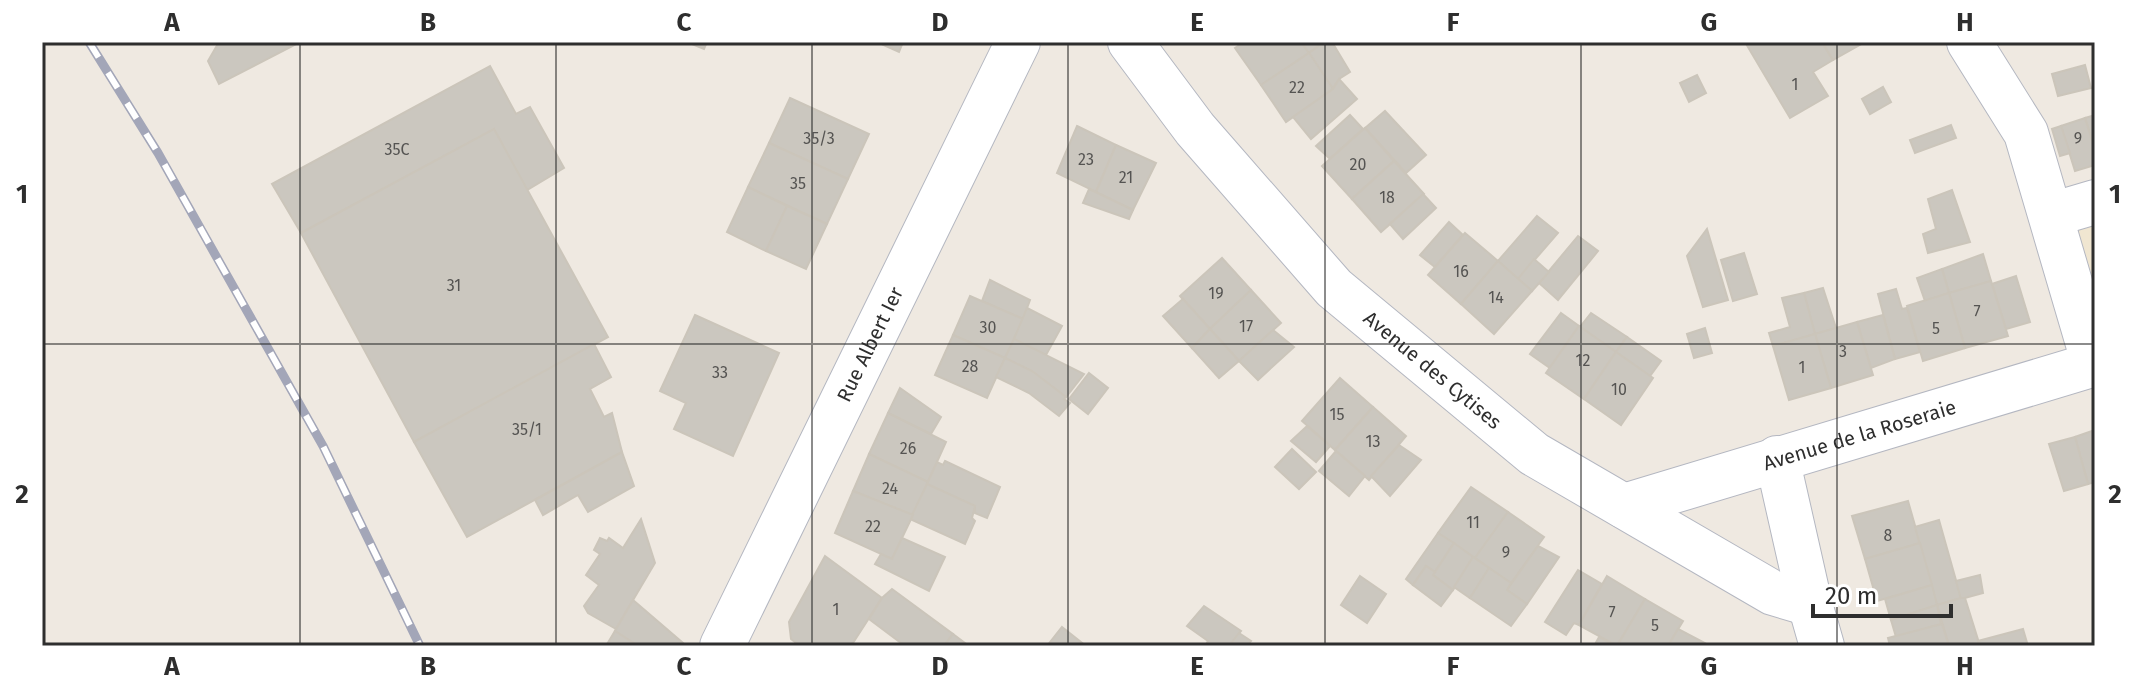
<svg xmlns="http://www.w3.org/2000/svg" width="2137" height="688" font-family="'Fira Sans',sans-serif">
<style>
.education{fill:#f0e6d1}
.building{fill:#cbc7bf;stroke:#cbc5ba;stroke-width:2}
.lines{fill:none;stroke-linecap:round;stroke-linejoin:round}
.street-casing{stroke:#b4b7c1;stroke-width:46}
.street{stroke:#fff;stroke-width:44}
.rail-casing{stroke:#a3a6b8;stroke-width:9}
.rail{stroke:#fff;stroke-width:6;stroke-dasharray:18;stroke-linecap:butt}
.grid{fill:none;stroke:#2e2e2e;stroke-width:2;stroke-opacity:0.55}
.labels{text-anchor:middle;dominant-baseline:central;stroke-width:6;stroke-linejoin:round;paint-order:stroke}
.number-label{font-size:16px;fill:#555452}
.street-label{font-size:20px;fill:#2e2e2e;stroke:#fff}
.neatline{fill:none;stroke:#2e2e2e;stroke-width:3}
.grid-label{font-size:26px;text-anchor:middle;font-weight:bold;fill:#2e2e2e}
</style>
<rect width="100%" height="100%" fill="#efe9e1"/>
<polygon class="education" points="2095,220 2095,309 2074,229"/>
<g class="building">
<polygon points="219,42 264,42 266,45 271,42 300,42 219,84 208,61"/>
<polygon points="687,42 707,42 704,49"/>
<polygon points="877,42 903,42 899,52"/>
<polygon points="1244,42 1301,42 1309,53 1261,85 1235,48"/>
<polygon points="1301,42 1324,42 1309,53"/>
<polygon points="1324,42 1332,42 1350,72 1339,79 1333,89 1309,53"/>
<polygon points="1745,42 1822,42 1833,60 1813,72 1828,96 1790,118"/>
<polygon points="1822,42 1865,42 1833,60"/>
<polygon points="1309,53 1333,89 1286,122 1261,85"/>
<polygon points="2085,65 2091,88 2058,96 2052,74"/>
<polygon points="490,66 516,114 530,107 564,168 527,190 494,129 301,233 272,184"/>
<polygon points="1697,75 1706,93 1689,102 1680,83"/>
<polygon points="1339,79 1357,99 1311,139 1293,117 1333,89"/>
<polygon points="1883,87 1891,102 1870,114 1862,99"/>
<polygon points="790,98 869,134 848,179 769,143"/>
<polygon points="1385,111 1426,155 1406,173 1365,128"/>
<polygon points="1350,115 1363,129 1330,159 1316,146"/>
<polygon points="2095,115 2095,150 2085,118"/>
<polygon points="2085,118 2095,150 2095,165 2075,171 2061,126"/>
<polygon points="1951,125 1956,138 1915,153 1910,140"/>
<polygon points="1077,126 1116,145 1096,192 1057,173"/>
<polygon points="2061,126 2070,153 2060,156 2052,129"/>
<polygon points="1365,128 1394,161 1352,199 1322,166"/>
<polygon points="494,129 608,337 414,442 301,233"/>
<polygon points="769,143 848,179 827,224 748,187"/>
<polygon points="1116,145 1156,163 1133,210 1096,192"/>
<polygon points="1394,161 1424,194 1381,232 1352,199"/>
<polygon points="748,187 787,206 766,251 727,232"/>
<polygon points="1089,189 1133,210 1129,219 1083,203"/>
<polygon points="1952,190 1970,242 1928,253 1923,234 1936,229 1928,199"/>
<polygon points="1423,194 1436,208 1403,239 1390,224"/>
<polygon points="787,206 827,224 806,269 766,251"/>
<polygon points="1537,216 1558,233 1518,279 1498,261"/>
<polygon points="1449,222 1463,235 1435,267 1420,255"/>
<polygon points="1707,229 1728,300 1703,307 1687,256"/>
<polygon points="1465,233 1498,261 1461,304 1428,275"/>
<polygon points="1578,236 1598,251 1558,300 1539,283"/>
<polygon points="1744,253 1757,294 1733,301 1721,260"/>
<polygon points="1983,254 1991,281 1949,293 1942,269"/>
<polygon points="1222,258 1251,290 1210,329 1180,296"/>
<polygon points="1534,259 1549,272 1532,291 1518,279"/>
<polygon points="1498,261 1532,291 1494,334 1461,304"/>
<polygon points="1942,269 1949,293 1925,301 1917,278"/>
<polygon points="2016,276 2030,322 2006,329 1992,284"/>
<polygon points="990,280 1030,300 1023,319 982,301"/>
<polygon points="1991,281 2008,336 1965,348 1949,293"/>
<polygon points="1823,288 1836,328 1815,334 1804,293"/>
<polygon points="1896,289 1902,309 1907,308 1920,352 1895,359 1878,294"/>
<polygon points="1251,290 1281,323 1239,361 1210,329"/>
<polygon points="1804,293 1815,334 1773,346 1769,333 1790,327 1782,298"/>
<polygon points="1949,293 1965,348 1923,361 1907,306"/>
<polygon points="970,296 1023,319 1005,358 953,335"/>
<polygon points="1183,299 1210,329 1192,348 1163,316"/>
<polygon points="1027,308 1062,326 1046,355 1014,339"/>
<polygon points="1561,313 1579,326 1550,368 1530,354"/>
<polygon points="1591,313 1627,337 1616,352 1580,327"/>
<polygon points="695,315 779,353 733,456 674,429 686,403 660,391"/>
<polygon points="1883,315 1895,359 1871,368 1857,322"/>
<polygon points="1857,322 1873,375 1831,388 1815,334"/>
<polygon points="1579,326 1616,352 1584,399 1546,373"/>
<polygon points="1705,328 1712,353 1694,358 1687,334"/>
<polygon points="1210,329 1239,361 1219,378 1192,348"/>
<polygon points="1273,330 1294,347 1258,380 1239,361"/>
<polygon points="1815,334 1831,388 1789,400 1773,346"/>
<polygon points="953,335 1005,358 987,398 935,375"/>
<polygon points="1627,337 1661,361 1650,376 1616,352"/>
<polygon points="1014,339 1084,374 1066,397 1032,371 1005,358"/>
<polygon points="594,344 611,377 590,389 604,417 612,413 622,452 467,537 414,442"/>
<polygon points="1616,352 1653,378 1621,425 1584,399"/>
<polygon points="1005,358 1032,371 1066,397 1064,399 1070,403 1059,416 1029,393 996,377"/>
<polygon points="1089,373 1108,388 1088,414 1069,399"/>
<polygon points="1340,378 1373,407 1335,450 1302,421"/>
<polygon points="900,388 941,417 931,434 888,413"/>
<polygon points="1373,407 1406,436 1369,480 1335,450"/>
<polygon points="888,413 946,442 928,482 869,454"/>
<polygon points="1307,426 1330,446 1316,462 1291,441"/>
<polygon points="2095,430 2095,482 2088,484 2075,437"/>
<polygon points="2075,437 2088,484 2064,491 2049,444"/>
<polygon points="1399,445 1421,460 1390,496 1371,476"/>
<polygon points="1292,449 1316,472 1299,489 1275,467"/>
<polygon points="1336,451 1365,476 1349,496 1319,471"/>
<polygon points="622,452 634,486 588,512 578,495 543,515 535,500"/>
<polygon points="869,454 928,482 913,515 853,491"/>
<polygon points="945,461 1000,487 987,518 975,513 975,506 927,484 937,462 943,465"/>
<polygon points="927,484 975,506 972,518 975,521 965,544 910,519"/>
<polygon points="1471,487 1508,512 1475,558 1438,533"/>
<polygon points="853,491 913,515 892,559 835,533"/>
<polygon points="1908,501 1920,543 1865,559 1852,516"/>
<polygon points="1508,512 1544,537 1511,583 1475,558"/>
<polygon points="641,519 655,563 616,629 588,613 584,606 599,585 586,575 600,554 594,550 600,538 607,541 609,538 623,548"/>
<polygon points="1939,520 1961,598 1937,605 1915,527"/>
<polygon points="1438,533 1454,543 1435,572 1426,566 1413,585 1406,579"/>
<polygon points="902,538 945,557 929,591 875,564 881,554 892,559"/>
<polygon points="1454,543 1473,557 1453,590 1433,575"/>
<polygon points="1920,543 1932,585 1877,601 1865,559"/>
<polygon points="1538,546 1559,557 1527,604 1507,590"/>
<polygon points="825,556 882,598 851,646 800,646 791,639 789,622"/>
<polygon points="1473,557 1489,568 1470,598 1454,587"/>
<polygon points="1426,566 1435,572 1433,575 1453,590 1441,606 1413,585"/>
<polygon points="1489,568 1511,583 1507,590 1527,604 1511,626 1470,598"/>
<polygon points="1578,570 1602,584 1579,625 1574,623 1566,635 1545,622"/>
<polygon points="1980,575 1983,593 1961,599 1956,581"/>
<polygon points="1360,576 1386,594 1367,623 1341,605"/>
<polygon points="1607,576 1645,599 1617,646 1579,625"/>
<polygon points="1932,585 1937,605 1891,620 1885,599"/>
<polygon points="892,589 953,634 944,646 905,646 869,619 882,598"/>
<polygon points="1961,598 1965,598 1980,646 1949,646 1937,605"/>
<polygon points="1645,599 1683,621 1668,646 1617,646"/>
<polygon points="633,600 683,643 681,646 638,646 615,631"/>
<polygon points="1937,605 1941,624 1896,637 1891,620"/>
<polygon points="1204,606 1241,631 1229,646 1205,646 1208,641 1187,626"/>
<polygon points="1942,624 1949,646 1890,646 1888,638"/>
<polygon points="1062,627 1086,646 1047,646"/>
<polygon points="1678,629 1705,643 1703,646 1668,646"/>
<polygon points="2023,629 2028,646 1980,646 1978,641"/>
<polygon points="615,631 638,646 606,646"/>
<polygon points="1239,633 1251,641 1247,646 1229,646"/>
<polygon points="953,634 969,646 944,646"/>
<polygon points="1599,637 1615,646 1594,646"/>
</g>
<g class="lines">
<g class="street-casing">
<g id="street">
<path id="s1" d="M1130 42 1195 129 1334 288 1534 454 1773 593 1810 604"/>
<polyline points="1969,42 2026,133 2094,364"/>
<polyline points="2051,215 2095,202"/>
<polyline points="1777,458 1810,604 1822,646"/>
<path id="s2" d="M1624 506 2095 364"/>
<path id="s3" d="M722 646 1018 42"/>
</g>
</g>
<use href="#street" class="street"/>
<g class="rail-casing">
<polyline id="rail" points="89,42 158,153 323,446 420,646"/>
</g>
<use href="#rail" class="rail"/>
</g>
<path class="grid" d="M300 42V646M556 42V646M812 42V646M1068 42V646M1325 42V646M1581 42V646M1837 42V646M42 344H2095"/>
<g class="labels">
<g class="number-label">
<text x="1795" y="84">1</text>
<text x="1297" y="87">22</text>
<text x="819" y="138">35/3</text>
<text x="2078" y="138">9</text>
<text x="397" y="149">35C</text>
<text x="1086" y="159">23</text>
<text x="1358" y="164">20</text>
<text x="1126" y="177">21</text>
<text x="798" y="183">35</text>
<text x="1387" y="197">18</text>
<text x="1461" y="271">16</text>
<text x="454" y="285">31</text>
<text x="1216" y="293">19</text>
<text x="1496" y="297">14</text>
<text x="1977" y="311">7</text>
<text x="1246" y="326">17</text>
<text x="988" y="327">30</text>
<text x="1936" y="328">5</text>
<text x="1843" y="351">3</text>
<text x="1583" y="360">12</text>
<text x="970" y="366">28</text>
<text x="1802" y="367">1</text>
<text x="720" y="372">33</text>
<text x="1619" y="389">10</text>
<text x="1337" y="414">15</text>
<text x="527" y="429">35/1</text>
<text x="1373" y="441">13</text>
<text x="908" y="448">26</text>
<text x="890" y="488">24</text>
<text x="1473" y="522">11</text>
<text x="873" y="526">22</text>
<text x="1888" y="535">8</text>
<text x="1506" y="552">9</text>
<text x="836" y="609">1</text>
<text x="1612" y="612">7</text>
<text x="1655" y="625">5</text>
</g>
<g class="street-label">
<text stroke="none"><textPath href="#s3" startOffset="336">Rue Albert Ier</textPath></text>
<text stroke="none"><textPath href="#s1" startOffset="448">Avenue des Cytises</textPath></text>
<text stroke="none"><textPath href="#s2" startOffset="246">Avenue de la Roseraie</textPath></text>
</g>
</g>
<rect width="2137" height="688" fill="none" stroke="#ffffff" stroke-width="88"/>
<path d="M1813 604v12h138v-12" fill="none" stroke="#2e2e2e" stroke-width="4"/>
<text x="1825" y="604" font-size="24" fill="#2e2e2e" stroke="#ffffff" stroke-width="6" paint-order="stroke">20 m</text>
<rect x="44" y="44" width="2049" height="600" class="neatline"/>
<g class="grid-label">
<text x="172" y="31">A</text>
<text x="428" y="31">B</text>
<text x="684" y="31">C</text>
<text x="940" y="31">D</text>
<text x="1197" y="31">E</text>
<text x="1453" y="31">F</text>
<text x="1709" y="31">G</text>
<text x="1965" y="31">H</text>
<text x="22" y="203">1</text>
<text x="2115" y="203">1</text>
<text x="22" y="503">2</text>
<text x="2115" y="503">2</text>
<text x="172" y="675">A</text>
<text x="428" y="675">B</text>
<text x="684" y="675">C</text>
<text x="940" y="675">D</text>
<text x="1197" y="675">E</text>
<text x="1453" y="675">F</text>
<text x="1709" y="675">G</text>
<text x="1965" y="675">H</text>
</g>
</svg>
